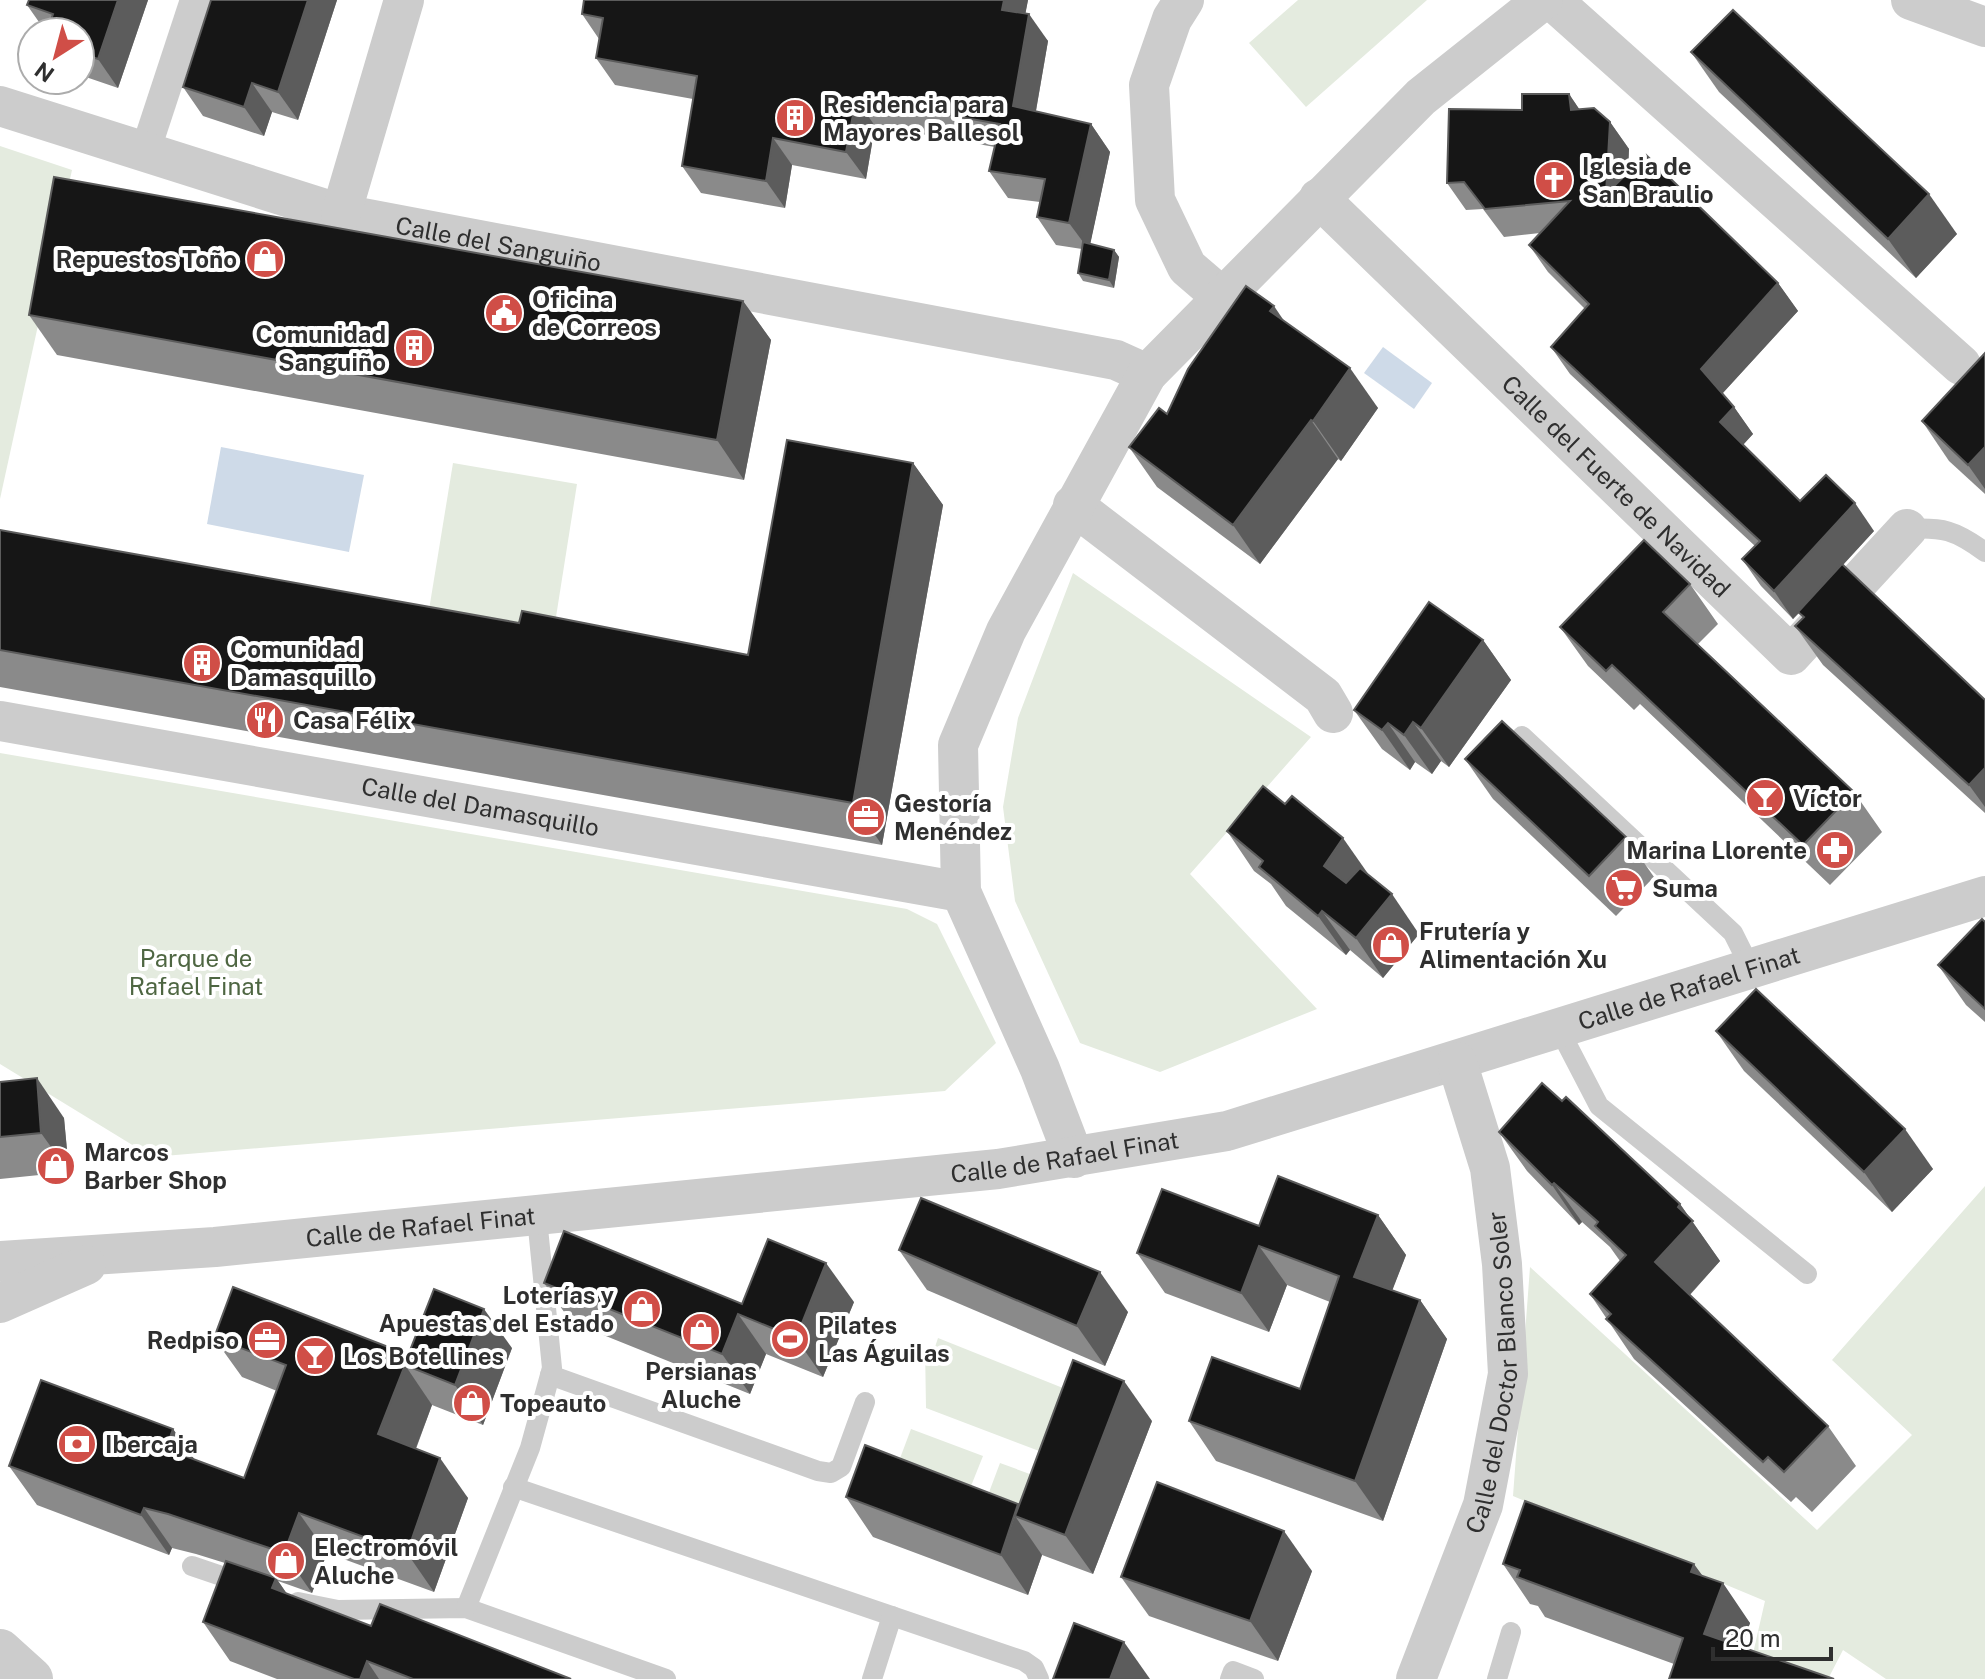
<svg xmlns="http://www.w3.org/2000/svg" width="1985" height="1679" font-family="'Public Sans',sans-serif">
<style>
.green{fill:#e4ebdf}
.water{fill:#cedae8}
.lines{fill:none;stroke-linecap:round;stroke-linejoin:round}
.service{stroke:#ccc;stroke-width:20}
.pedestrian{stroke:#ccc;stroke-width:30}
.minor{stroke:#ccc;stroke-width:40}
.tertiary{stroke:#ccc;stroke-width:44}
.wall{fill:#8a8a8a}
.shaded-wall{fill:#5c5c5c}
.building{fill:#161616;stroke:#5c5c5c;stroke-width:2}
.labels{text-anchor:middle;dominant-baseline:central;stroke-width:8;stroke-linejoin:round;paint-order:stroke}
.poi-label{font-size:24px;font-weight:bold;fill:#2f2f2f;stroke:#fff;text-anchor:start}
.street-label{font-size:24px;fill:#2f2f2f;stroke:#fff}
.park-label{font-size:24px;fill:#4e6642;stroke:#fff}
</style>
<rect width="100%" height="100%" fill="#fff"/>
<g class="green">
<polygon points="1298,0 1427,0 1306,107 1249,43"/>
<polygon points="0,146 72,170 0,499"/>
<polygon points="453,463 577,484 553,636 428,616"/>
<polygon points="1073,573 1311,737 1190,874 1317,1009 1160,1072 1080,1043 1015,901 1003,807 1018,718"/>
<polygon points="0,753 907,909 937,924 996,1043 945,1091 152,1157 0,1064"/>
<polygon points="1985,1186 1985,1679 1886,1679 1843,1650 1828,1679 1749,1671 1765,1601 1513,1496 1530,1267 1817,1530 1912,1435 1832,1360"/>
<polygon points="938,1338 1078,1394 1055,1457 926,1408 925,1347 934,1350"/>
<polygon points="911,1429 983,1456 967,1496 896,1469"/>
<polygon points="1000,1463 1049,1481 1034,1521 985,1503"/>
</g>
<g class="water">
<polygon points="1383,347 1432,383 1414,409 1364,373"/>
<polygon points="221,447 364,475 349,552 207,524"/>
</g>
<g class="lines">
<g class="service">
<path d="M1907 529C1943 527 1955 530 1985 552"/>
<polyline points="1522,736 1733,933 1751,969"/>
<polyline points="1559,1029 1599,1106 1807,1274"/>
<polyline points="550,1375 818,1471 831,1473 841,1467 865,1402"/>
<polyline points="513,1487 1024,1661 1034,1668 1039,1679"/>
<polyline points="192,1566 245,1584"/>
<polyline points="298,1602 338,1610 466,1608 666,1679"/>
<polyline points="466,1608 530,1448 552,1368 537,1218"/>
<polyline points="872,1679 892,1616"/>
<polyline points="1230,1679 1233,1671 1254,1679"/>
<polyline points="1497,1679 1511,1632"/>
</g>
<polyline class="pedestrian" points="145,152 195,0"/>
<g class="minor">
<polyline points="1184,0 1172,19 1149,85 1155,200 1187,267 1223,298"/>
<polyline points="1552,0 1961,365"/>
<polyline points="1911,0 1985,27"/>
<path id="s1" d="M0 106 341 214 1116 360 1147 374"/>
<path id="s2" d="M1319 198 1791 655 1907 529"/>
<polyline points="341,214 404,0"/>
<polyline points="1073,505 1323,696 1333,713"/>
<path id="s3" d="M0 721 961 892"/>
<polyline points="1074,1158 1040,1069 961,892 958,745 1006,631 1147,374 1421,97 1543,0"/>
<path id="s4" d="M0 1261 215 1247 998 1169 1227 1131 1985 896"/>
<polyline points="0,1303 86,1265"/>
<path id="s5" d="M1416 1679 1483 1505 1508 1374 1502 1264 1490 1168 1457 1062"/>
</g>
<polyline class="tertiary" points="0,1651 31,1679"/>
</g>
<g class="wall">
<polygon points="29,0 148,0 118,88 80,75 80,32 46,32 27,5"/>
<polygon points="211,0 337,0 298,120 272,112 264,136 203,116 183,87"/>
<polygon points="584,0 1028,0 1025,14 1048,41 1036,111 1091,124 1110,152 1090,244 1114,250 1119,257 1114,288 1083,281 1078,273 1082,249 1056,245 1037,217 1040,202 1008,198 989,171 995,147 875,126 866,179 792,165 785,208 701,193 682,166 693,99 615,85 596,58 599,39 582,14"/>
<polygon points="1691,52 1957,234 1916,278 1719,92"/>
<polygon points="1569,94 1579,109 1610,122 1629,149 1628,173 1778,283 1798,311 1722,394 1734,407 1753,434 1743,445 1800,501 1874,531 1843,565 1985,700 1985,813 1823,665 1795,626 1803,618 1799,613 1793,619 1761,586 1742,559 1755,546 1570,374 1551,347 1585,309 1548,272 1529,245 1540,233 1504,237 1483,209 1466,210 1447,183"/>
<polygon points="743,301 771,340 744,480 57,355 29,315"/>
<polygon points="1284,321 1378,408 1341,461 1338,459 1260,564 1157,487 1129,447 1167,414"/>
<polygon points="1985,353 1985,494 1949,461 1922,421"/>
<polygon points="913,463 943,505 882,845 0,687 0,530 519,623 748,655"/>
<polygon points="1690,584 1718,624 1698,644 1854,792 1882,832 1830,885 1640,704 1634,710 1588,666 1560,627"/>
<polygon points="1483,640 1511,680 1449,767 1441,761 1432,774 1415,762 1410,770 1382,749 1354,710"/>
<polygon points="1465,759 1626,837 1654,877 1616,916 1493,799"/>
<polygon points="1227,831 1370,877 1419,934 1383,978 1350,950 1346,955 1286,906 1271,884 1254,871"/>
<polygon points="1985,922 1985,1022 1966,1005 1938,965"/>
<polygon points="1716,1031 1933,1169 1892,1212 1744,1071"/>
<polygon points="0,1082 64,1118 69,1172 0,1179"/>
<polygon points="1499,1132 1680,1204 1720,1261 1690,1295 1828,1426 1856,1466 1812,1512 1796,1497 1791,1502 1634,1359 1590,1294 1620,1261 1610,1247 1582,1222 1579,1225 1527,1171"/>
<polygon points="1378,1215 1406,1255 1392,1290 1420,1300 1447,1339 1383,1521 1216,1461 1189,1421 1300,1389 1330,1302 1287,1285 1269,1332 1165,1293 1137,1253 1259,1226"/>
<polygon points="899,1250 1128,1312 1105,1366 927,1290"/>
<polygon points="544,1283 742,1304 854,1302 823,1377 766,1354 750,1394 571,1322"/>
<polygon points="214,1338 409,1355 512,1348 483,1425 432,1405 416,1449 468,1498 434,1592 327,1553 312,1593 278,1581 287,1594 371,1626 571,1679 277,1679 230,1661 203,1622 225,1563 196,1554 172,1548 169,1555 37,1505 9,1466 173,1429 195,1460 244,1478 277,1391 242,1377"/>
<polygon points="1152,1421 1093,1574 1042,1555 1028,1595 873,1537 846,1497 1018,1504"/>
<polygon points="1503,1564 1702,1576 1750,1623 1742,1647 1674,1664 1545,1617 1538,1606 1530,1604"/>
<polygon points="1312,1571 1278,1661 1149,1616 1121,1577"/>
</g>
<g class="shaded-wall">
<polygon points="118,0 148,0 118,88 98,59"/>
<polygon points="308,0 337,0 298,120 278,92"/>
<polygon points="1004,0 1028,0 1021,37 1002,10"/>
<polygon points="1029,14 1048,41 1032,133 1013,106"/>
<polygon points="252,83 272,112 264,136 244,107"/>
<polygon points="1569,94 1588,122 1571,110"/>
<polygon points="856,99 875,126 866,179 846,152"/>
<polygon points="1610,122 1629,149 1625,221 1606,194"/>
<polygon points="1091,124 1110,152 1089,250 1069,223"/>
<polygon points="773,138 792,165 785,208 766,181"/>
<polygon points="1929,194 1957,234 1916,278 1888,239"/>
<polygon points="1114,250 1119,257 1114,288 1109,280"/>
<polygon points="1778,283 1798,311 1720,396 1701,369"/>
<polygon points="743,301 771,340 744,480 717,440"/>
<polygon points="1274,306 1301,346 1270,311"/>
<polygon points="1350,368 1378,408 1341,461 1313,421"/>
<polygon points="1734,407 1753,434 1739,449 1720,422"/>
<polygon points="1311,420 1338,459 1260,564 1233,525"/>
<polygon points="1985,447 1985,489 1968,465"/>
<polygon points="913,463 943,505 882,845 853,803"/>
<polygon points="1855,503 1874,531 1793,619 1774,591"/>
<polygon points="1483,640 1511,680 1449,767 1421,728"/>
<polygon points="1413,722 1441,761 1432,774 1404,735"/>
<polygon points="1388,723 1415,762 1410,770 1382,730"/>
<polygon points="1985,768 1985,807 1969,785"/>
<polygon points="1343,838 1371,878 1352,905 1324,866"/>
<polygon points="1392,894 1419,934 1383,978 1356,938"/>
<polygon points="1322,911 1350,950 1346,955 1318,916"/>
<polygon points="37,1078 64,1118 69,1172 41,1133"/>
<polygon points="1905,1129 1933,1169 1892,1212 1864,1172"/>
<polygon points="1554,1183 1582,1222 1579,1225 1552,1185"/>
<polygon points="1680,1204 1720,1261 1683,1302 1655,1262 1678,1207"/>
<polygon points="1378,1215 1406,1255 1382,1317 1354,1277"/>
<polygon points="1259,1246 1287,1285 1269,1332 1241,1293"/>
<polygon points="826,1263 854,1302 823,1377 796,1338"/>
<polygon points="1100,1272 1128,1312 1105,1366 1077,1326"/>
<polygon points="1420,1300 1447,1339 1383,1521 1355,1481"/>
<polygon points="484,1309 512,1348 483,1425 455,1385"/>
<polygon points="738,1314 766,1354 750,1394 722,1354"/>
<polygon points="405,1365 432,1405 406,1474 378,1434"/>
<polygon points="1124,1381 1152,1421 1093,1574 1065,1535"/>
<polygon points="173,1429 201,1469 166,1449"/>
<polygon points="440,1458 468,1498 434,1592 407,1553"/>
<polygon points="144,1508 172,1548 169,1555 141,1515"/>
<polygon points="299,1513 327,1553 312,1593 284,1553"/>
<polygon points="1015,1516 1042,1555 1028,1595 1001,1555"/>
<polygon points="1284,1531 1312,1571 1278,1661 1250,1621"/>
<polygon points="1694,1564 1718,1597 1723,1583 1750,1623 1732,1673 1704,1634 1691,1572"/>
<polygon points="276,1578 303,1617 272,1588"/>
<polygon points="1124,1642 1150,1679 1110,1679"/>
<polygon points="367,1661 379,1679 360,1679"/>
</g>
<g class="building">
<polygon points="29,0 118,0 98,59 80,53 80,32 47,32 53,14 27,5"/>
<polygon points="211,0 308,0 278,92 252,83 244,107 183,87"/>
<polygon points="584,0 1004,0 1002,10 1029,14 1013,106 1091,124 1069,223 1037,217 1045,179 989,171 1000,124 856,99 846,152 773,138 766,181 682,166 697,76 596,58 603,18 582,14"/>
<polygon points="1733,10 1929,194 1888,239 1691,52"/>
<polygon points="1522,94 1569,94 1571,110 1594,108 1610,122 1606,194 1646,155 1778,283 1701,369 1734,407 1720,422 1800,501 1826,475 1855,503 1774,591 1742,559 1760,541 1551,347 1589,304 1529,245 1570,201 1485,209 1464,182 1447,183 1449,109 1522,110"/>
<polygon points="54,177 743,301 717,440 29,315"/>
<polygon points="1083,242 1114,250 1109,280 1078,273"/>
<polygon points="1246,286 1274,306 1270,311 1350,368 1313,421 1311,420 1233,525 1129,447 1159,408 1167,414 1188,369"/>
<polygon points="1985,353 1985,447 1968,465 1922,421"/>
<polygon points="787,440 913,463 853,803 0,650 0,530 519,623 522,611 748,655"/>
<polygon points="1644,540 1690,584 1663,612 1854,792 1803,845 1612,665 1606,671 1560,627"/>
<polygon points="1842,564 1985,700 1985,768 1969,785 1795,626 1804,617 1798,612"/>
<polygon points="1429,602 1483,640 1421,728 1413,722 1404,735 1388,723 1382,730 1354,710"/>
<polygon points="1502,721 1626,837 1589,876 1465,759"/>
<polygon points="1263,786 1285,804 1292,796 1343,838 1324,866 1346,883 1360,868 1392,894 1356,938 1322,911 1318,916 1259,867 1263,861 1227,831"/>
<polygon points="1982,919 1985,922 1985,1009 1938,965"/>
<polygon points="1756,989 1905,1129 1864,1172 1716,1031"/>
<polygon points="37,1078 41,1133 0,1137 0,1082"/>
<polygon points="1542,1083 1562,1101 1566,1097 1680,1204 1678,1207 1693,1221 1655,1262 1828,1426 1784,1472 1768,1457 1763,1462 1606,1319 1611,1314 1590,1294 1626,1255 1595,1226 1598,1222 1554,1183 1552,1185 1499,1132"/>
<polygon points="1278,1176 1378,1215 1354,1277 1420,1300 1355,1481 1189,1421 1212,1357 1300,1389 1339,1276 1259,1246 1241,1293 1137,1253 1162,1189 1259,1226"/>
<polygon points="921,1198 1100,1272 1077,1326 899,1250"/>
<polygon points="564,1231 742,1304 768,1239 826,1263 796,1338 738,1314 722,1354 544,1283"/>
<polygon points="233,1287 409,1355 407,1358 434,1289 484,1309 455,1385 405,1365 378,1434 440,1458 407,1553 299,1513 284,1553 168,1514 144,1508 141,1515 9,1466 41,1380 173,1429 166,1449 244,1478 286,1365 214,1338"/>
<polygon points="1073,1360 1124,1381 1065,1535 1015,1516"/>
<polygon points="865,1445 1018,1504 1001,1555 846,1497"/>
<polygon points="1157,1482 1284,1531 1250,1621 1121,1577"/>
<polygon points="1525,1501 1694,1564 1691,1572 1723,1583 1704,1634 1834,1679 1669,1679 1683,1638 1517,1577 1520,1570 1503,1564"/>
<polygon points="226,1561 276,1578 272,1588 371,1626 380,1604 571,1679 413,1679 367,1661 360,1679 354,1679 203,1622"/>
<polygon points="1074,1623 1124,1642 1110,1679 1053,1679"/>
</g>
<defs>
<g id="building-disc" transform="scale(2)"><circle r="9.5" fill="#d04e47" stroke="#fff"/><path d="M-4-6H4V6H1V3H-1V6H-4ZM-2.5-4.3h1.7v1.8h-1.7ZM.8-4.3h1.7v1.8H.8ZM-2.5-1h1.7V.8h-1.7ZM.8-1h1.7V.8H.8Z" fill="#fff"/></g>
<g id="church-disc" transform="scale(2)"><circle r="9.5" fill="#d04e47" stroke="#fff"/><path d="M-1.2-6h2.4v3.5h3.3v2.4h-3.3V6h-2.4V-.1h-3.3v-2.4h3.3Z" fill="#fff"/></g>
<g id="shop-disc" transform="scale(2)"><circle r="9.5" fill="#d04e47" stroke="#fff"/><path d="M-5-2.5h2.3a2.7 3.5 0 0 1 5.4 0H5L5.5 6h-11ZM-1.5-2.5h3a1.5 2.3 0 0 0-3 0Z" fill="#fff"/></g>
<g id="civic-disc" transform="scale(2)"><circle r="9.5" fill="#d04e47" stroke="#fff"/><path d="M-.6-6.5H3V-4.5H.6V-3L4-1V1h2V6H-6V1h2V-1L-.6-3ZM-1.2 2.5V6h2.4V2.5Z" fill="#fff"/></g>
<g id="restaurant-disc" transform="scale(2)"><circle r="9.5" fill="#d04e47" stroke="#fff"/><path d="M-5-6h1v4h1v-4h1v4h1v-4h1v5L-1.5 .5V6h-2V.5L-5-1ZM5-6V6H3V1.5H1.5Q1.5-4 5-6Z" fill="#fff"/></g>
<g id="bar-disc" transform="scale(2)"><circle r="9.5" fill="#d04e47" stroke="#fff"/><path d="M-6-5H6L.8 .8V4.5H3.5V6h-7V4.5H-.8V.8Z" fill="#fff"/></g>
<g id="office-disc" transform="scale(2)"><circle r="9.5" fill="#d04e47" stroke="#fff"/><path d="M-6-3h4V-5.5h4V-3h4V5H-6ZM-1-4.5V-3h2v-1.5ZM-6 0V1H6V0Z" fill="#fff"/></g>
<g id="pharmacy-disc" transform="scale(2)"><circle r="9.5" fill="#d04e47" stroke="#fff"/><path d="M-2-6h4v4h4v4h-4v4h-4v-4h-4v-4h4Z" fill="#fff"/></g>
<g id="supermarket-disc" transform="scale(2)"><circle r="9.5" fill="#d04e47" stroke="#fff"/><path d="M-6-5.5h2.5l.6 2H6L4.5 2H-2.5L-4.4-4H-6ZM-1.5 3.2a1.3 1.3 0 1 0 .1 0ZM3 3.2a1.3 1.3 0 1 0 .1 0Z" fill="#fff"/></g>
<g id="stadium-disc" transform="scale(2)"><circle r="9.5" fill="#d04e47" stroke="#fff"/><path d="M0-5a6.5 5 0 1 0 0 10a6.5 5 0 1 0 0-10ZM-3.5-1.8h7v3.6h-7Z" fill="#fff"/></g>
<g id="bank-disc" transform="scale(2)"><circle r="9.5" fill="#d04e47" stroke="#fff"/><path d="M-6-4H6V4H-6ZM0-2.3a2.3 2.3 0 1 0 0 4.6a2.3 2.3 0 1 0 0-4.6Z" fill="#fff"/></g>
</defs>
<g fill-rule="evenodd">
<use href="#building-disc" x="795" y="118"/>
<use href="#church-disc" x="1554" y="180"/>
<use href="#shop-disc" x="265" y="259"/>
<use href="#civic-disc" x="504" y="313"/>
<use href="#building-disc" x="414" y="348"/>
<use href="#building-disc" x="202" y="663"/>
<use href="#restaurant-disc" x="265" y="720"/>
<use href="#bar-disc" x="1765" y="798"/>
<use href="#office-disc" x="866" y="817"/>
<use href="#pharmacy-disc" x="1835" y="850"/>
<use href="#supermarket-disc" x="1624" y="888"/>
<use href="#shop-disc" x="1391" y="945"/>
<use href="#shop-disc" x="56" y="1166"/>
<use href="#shop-disc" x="642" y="1309"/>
<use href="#shop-disc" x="701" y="1332"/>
<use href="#stadium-disc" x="790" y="1339"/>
<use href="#office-disc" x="267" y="1340"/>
<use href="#bar-disc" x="315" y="1356"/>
<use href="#shop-disc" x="472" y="1403"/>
<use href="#bank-disc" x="77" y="1444"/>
<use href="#shop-disc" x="286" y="1561"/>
</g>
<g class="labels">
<g class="poi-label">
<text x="823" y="104">Residencia para<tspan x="823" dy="28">Mayores Ballesol</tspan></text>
<text x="1582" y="166">Iglesia de<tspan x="1582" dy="28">San Braulio</tspan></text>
<text x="237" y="259" text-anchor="end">Repuestos Toño</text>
<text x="532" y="299">Oficina<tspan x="532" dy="28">de Correos</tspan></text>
<text x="386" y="334" text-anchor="end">Comunidad<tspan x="386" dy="28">Sanguiño</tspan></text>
<text x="230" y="649">Comunidad<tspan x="230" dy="28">Damasquillo</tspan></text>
<text x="293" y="720">Casa Félix</text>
<text x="1793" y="798">Víctor</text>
<text x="894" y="803">Gestoría<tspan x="894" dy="28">Menéndez</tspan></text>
<text x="1807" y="850" text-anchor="end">Marina Llorente</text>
<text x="1652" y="888">Suma</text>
<text x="1419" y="931">Frutería y<tspan x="1419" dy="28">Alimentación Xu</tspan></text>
<text x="84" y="1152">Marcos<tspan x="84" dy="28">Barber Shop</tspan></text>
<text x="614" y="1295" text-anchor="end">Loterías y<tspan x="614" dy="28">Apuestas del Estado</tspan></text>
<text x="818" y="1325">Pilates<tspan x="818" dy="28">Las Águilas</tspan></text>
<text x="239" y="1340" text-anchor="end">Redpiso</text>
<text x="343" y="1356">Los Botellines</text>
<text x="701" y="1371" text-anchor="middle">Persianas<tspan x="701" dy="28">Aluche</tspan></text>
<text x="500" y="1403">Topeauto</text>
<text x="105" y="1444">Ibercaja</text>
<text x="314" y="1547">Electromóvil<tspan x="314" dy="28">Aluche</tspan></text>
</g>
<g class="street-label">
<text stroke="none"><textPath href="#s1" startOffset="518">Calle del Sanguiño</textPath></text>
<text stroke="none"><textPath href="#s2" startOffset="414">Calle del Fuerte de Navidad</textPath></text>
<text stroke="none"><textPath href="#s3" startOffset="488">Calle del Damasquillo</textPath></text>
<text stroke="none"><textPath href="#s4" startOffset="1718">Calle de Rafael Finat</textPath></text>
<text stroke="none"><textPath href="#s4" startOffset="1070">Calle de Rafael Finat</textPath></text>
<text stroke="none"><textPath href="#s4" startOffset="422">Calle de Rafael Finat</textPath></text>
<text stroke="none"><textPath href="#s5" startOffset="320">Calle del Doctor Blanco Soler</textPath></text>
</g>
<g class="park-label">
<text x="196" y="958">Parque de<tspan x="196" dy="28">Rafael Finat</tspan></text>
</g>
</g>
<g transform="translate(56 56) rotate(216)"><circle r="38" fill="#ffffff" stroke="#acacac" stroke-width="2"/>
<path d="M0-6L14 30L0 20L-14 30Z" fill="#d04e47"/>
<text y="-12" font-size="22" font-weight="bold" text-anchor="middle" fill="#2f2f2f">N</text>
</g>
<path d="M1713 1647v12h118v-12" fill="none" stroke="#2f2f2f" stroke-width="4"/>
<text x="1725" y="1647" font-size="24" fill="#2f2f2f" stroke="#ffffff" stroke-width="6" paint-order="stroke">20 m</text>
</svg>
